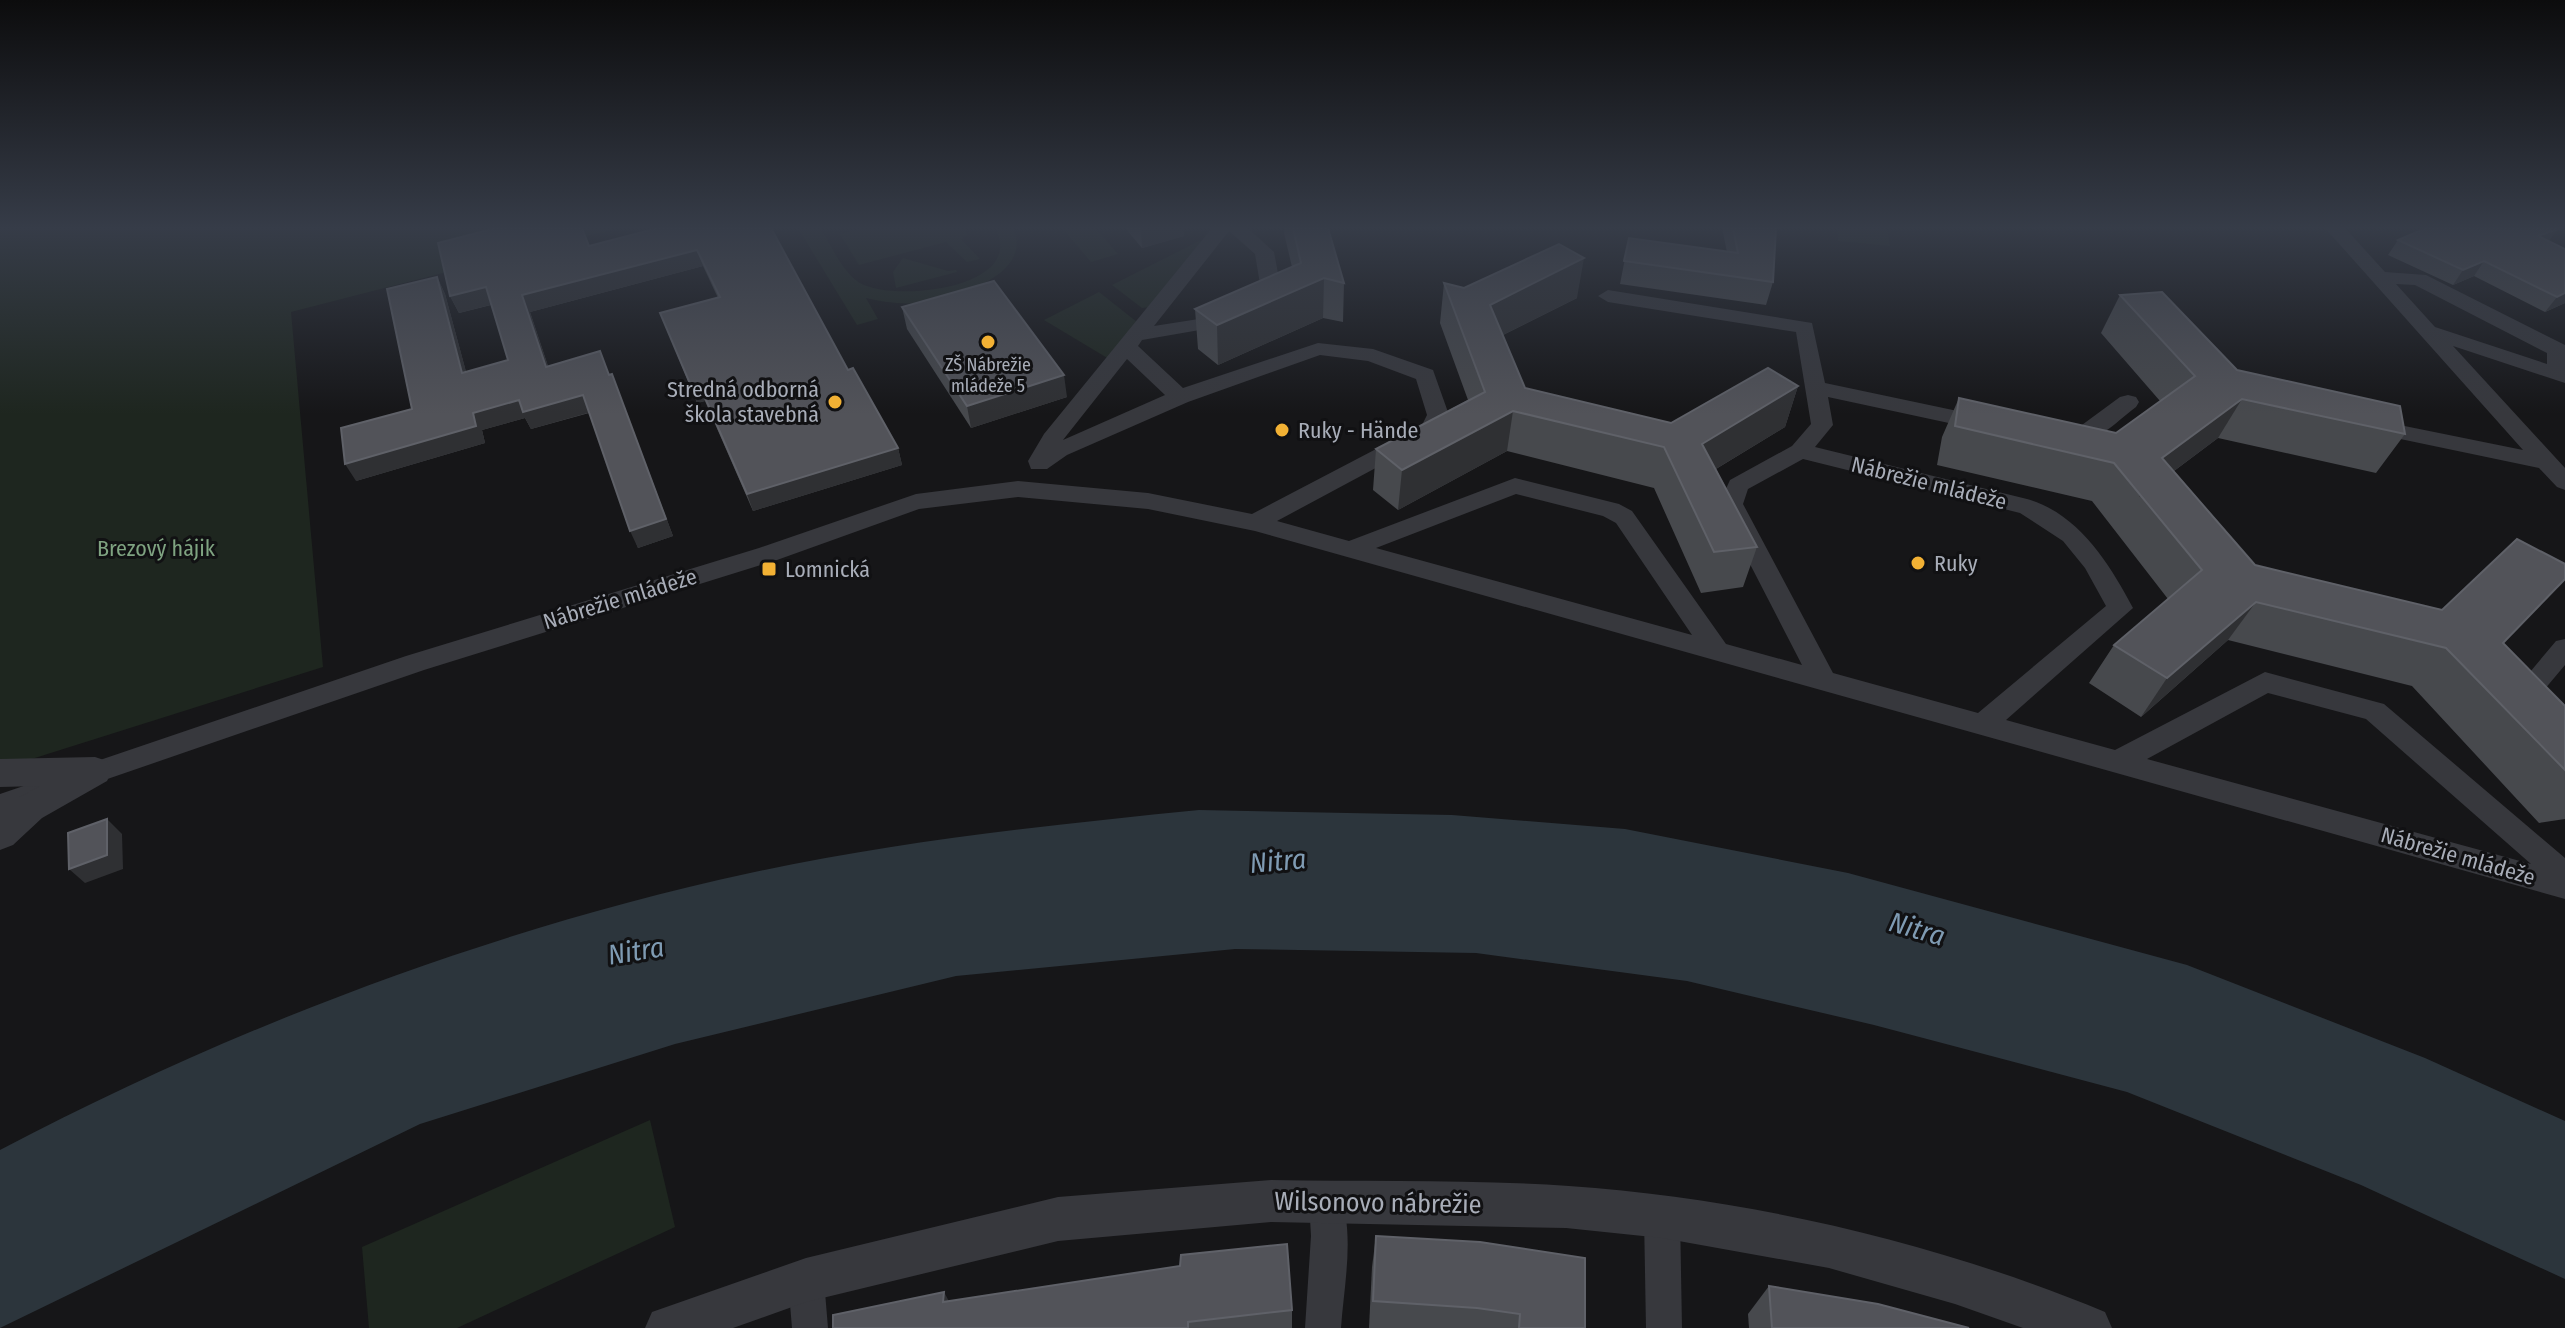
<svg xmlns="http://www.w3.org/2000/svg" width="2565" height="1328" font-family="'Fira Sans Condensed',sans-serif">
<style>
.green{fill:#1e261f}
.water{fill:#2c353c}
.lines{fill:none;stroke-linecap:round;stroke-linejoin:round}
.minor{fill:#37383d;fill-rule:evenodd}
.tertiary{fill:#37383d;fill-rule:evenodd}
.wall{fill:#47494d}
.shaded-wall{fill:#2f3033}
.building{fill:#525359;stroke:#5f6168;stroke-width:2}
.poi-dot{fill:#f2b134;stroke:#111113;stroke-width:3}
.labels{text-anchor:middle;dominant-baseline:central;stroke-width:6;stroke-linejoin:round;paint-order:stroke}
.far-poi-label{font-size:18px;fill:#a8adb8;stroke:#111113}
.poi-label{font-size:22px;fill:#a8adb8;stroke:#111113;text-anchor:start}
.street-label{font-size:22px;fill:#a8adb8;stroke:#111113}
.park-label{font-size:22px;fill:#7fa381;stroke:#111113}
.near-street-label{font-size:26px;fill:#a8adb8;stroke:#111113}
.near-water-label{font-size:28px;font-style:italic;fill:#7f9bb3;stroke:#111113}
</style>
<rect width="100%" height="100%" fill="#161618"/>
<g class="green">
<polygon points="0,228 618,228 291,312 323,667 0,769"/>
<path d="M798 228H820C831 245 843 273 860 283 895 303 1028 288 995 228H1013C1034 274 959 296 927 302 907 305 886 303 866 298L878 319 857 325Z"/>
<polygon points="862,228 963,228 967,235 961,239 980,259 967,262 946,242 859,265 840,234"/>
<polygon points="1062,228 1095,228 1118,254 1091,262"/>
<polygon points="1837,228 1887,228 1890,246 1838,241"/>
<polygon points="1199,241 1205,242 1151,307 1142,308 1112,285"/>
<polygon points="903,258 948,271 956,270 957,272 896,288 893,272"/>
<polygon points="1099,292 1137,322 1109,359 1044,320"/>
<polygon points="650,1120 675,1227 457,1328 369,1328 362,1247"/>
</g>
<path class="water" d="M1199 810 1452 815 1625 829 1848 873 2187 965 2425 1058 2565 1121V1279L2361 1185 2127 1092 1874 1025 1687 981 1476 953 1235 949 956 976 675 1044 420 1124 0 1328V1150C236 1026 489 930 750 873 898 841 1049 825 1199 810Z"/>
<g class="lines">
<g class="minor">
<path d="M1212 228H1248L1274 252 1280 284 1267 306 1217 327 1142 340 1138 346 1183 388 1318 343 1373 349 1433 370 1449 415 1439 434 1277 521 1349 541 1515 478 1619 504 1632 511 1726 644 1802 665 1719 504 1730 480 1792 446 1811 424 1796 332 1608 302 1598 296 1608 290 1812 323 1825 383 1986 417 1994 419 1997 424 1994 429 1986 431 1828 397 1833 425 1815 447 2027 499C2079 514 2109 563 2133 608L2006 720 2115 750 2265 672 2384 704 2565 858V899L1255 531 1148 509 1018 497 919 509 777 560 424 670 0 816V794L406 656 759 548 916 494 1018 481 1148 493 1252 514 1422 425 1427 415 1416 379 1368 361 1320 355 1188 402 1067 455 1047 469H1031L1028 461 1044 434ZM1229 231 1255 254 1260 284 1252 298 1205 318 1154 326ZM1127 359 1165 395 1063 440ZM1803 459 2020 513 2063 541 2085 568 2106 606 1978 713 1833 673 1743 504 1748 489ZM1516 494 1603 516 1616 523 1692 635 1376 548ZM2268 693 2366 719 2531 864 2147 759Z"/>
<path d="M2325 228H2345L2385 272 2426 275 2565 345V383L2453 346 2565 468V490L2557 487 2539 468 2362 431 2359 426 2362 421 2370 419 2523 450ZM2396 284 2415 285 2547 353V364L2435 327Z"/>
<path d="M2128 395 2136 397 2139 402 2136 407C2112 425 2088 453 2056 445L2053 440 2056 435 2071 433 2120 397Z"/>
<polygon points="2565,639 2565,665 2538,697 2565,725 2565,754 2555,751 2509,697 2556,641"/>
<path d="M1326 1184 1338 1189C1356 1230 1344 1284 1341 1328H1305L1311 1236 1309 1201 1314 1189Z"/>
<polygon points="1662,1198 1674,1204 1680,1216 1682,1328 1646,1328 1644,1216 1650,1204"/>
<polygon points="806,1262 819,1267 824,1280 828,1328 792,1328 788,1280 793,1267"/>
</g>
<g class="tertiary">
<polygon points="95,757 107,761 112,771 107,781 42,818 13,845 0,850 0,814 18,798 40,786 0,787 0,759"/>
<path d="M1271 1180C1370 1182 1470 1179 1569 1186 1751 1199 1936 1242 2105 1312L2112 1328H2023L1955 1304 1829 1268 1662 1238 1566 1228 1271 1222 1058 1241 806 1302 733 1328H645L652 1312 806 1258 1058 1197Z"/>
</g>
</g>
<g class="wall">
<polygon points="771,228 848,370 898,448 902,465 753,511 705,401 697,403 667,330 718,298 703,266 530,312 548,366 612,374 673,536 638,548 589,413 531,429 525,418 482,430 485,443 356,481 412,409 437,277 445,294 466,372 508,360 491,305 459,313 450,296 589,246"/>
<polygon points="1125,228 1188,228 1183,230 1184,236 1142,248"/>
<polygon points="1284,228 1328,228 1344,283 1343,322 1323,318 1218,365 1198,349 1195,309 1292,267 1284,233"/>
<polygon points="1722,228 1776,228 1773,282 1766,305 1620,284 1629,238 1727,252"/>
<polygon points="2398,240 2549,241 2565,303 2545,312 2474,276 2453,285 2388,255"/>
<polygon points="1444,283 1464,288 1577,298 1503,335 1525,388 1671,423 1798,386 1785,427 1716,469 1757,547 1743,587 1701,593 1654,488 1507,451 1398,510 1373,490 1376,449 1468,400 1440,323"/>
<polygon points="2120,295 2237,370 2405,434 2376,473 2218,438 2174,471 2255,565 2504,644 2565,706 2565,819 2539,823 2412,686 2228,640 2141,717 2089,683 2114,645 2168,599 2092,501 1937,465 1942,437 1959,398 2116,433 2160,401 2101,333"/>
<polygon points="902,307 1067,397 971,428 907,329"/>
<polygon points="1376,1236 1585,1328 1369,1328 1372,1267"/>
<polygon points="1769,1286 1969,1328 1749,1328 1748,1314"/>
<polygon points="1292,1310 1292,1328 833,1328"/>
</g>
<g class="shaded-wall">
<polygon points="1141,228 1188,228 1183,230 1184,236 1142,248"/>
<polygon points="2558,229 2547,243 2538,236"/>
<polygon points="697,250 703,266 530,312 554,384 546,367 522,295"/>
<polygon points="1584,258 1577,298 1485,344 1490,305"/>
<polygon points="2484,261 2474,276 2453,285 2463,270"/>
<polygon points="437,277 445,294 471,390 462,373"/>
<polygon points="1324,278 1323,318 1218,365 1217,325"/>
<polygon points="486,287 494,304 459,313 450,296"/>
<polygon points="2565,293 2565,303 2545,312 2557,297"/>
<polygon points="612,374 673,536 638,548 630,531"/>
<polygon points="1064,375 1067,397 971,428 967,406"/>
<polygon points="699,384 705,401 697,403 691,386"/>
<polygon points="1798,386 1785,427 1691,484 1702,444"/>
<polygon points="583,395 591,412 531,429 525,418 482,430 485,443 356,481 345,464 473,413 519,400"/>
<polygon points="2242,399 2218,438 2139,497 2162,458"/>
<polygon points="1513,411 1507,451 1398,510 1402,470"/>
<polygon points="898,448 902,465 753,511 747,494"/>
<polygon points="2256,602 2228,640 2141,717 2167,678"/>
<polygon points="107,819 122,834 123,869 85,883 69,869"/>
<polygon points="944,1292 959,1320 943,1302"/>
</g>
<g class="building">
<polygon points="496,228 582,228 589,246 658,228 771,228 848,370 853,368 898,448 747,494 699,384 691,386 660,313 720,297 697,250 522,295 546,367 600,351 609,375 612,374 666,519 630,531 583,395 523,412 519,400 473,413 476,426 345,464 341,428 412,409 387,289 437,277 462,373 508,360 486,287 450,296 438,243"/>
<polygon points="1293,228 1328,228 1344,283 1324,278 1217,325 1195,309 1301,263"/>
<polygon points="1733,228 1776,228 1773,282 1624,261 1629,238 1738,253"/>
<polygon points="2426,228 2558,229 2538,236 2565,249 2565,293 2557,297 2484,261 2463,270 2398,240"/>
<polygon points="1559,244 1584,258 1490,305 1525,388 1671,423 1768,368 1798,386 1702,444 1757,547 1714,552 1664,447 1513,411 1402,470 1376,449 1485,392 1444,283 1464,288"/>
<polygon points="994,281 1064,375 967,406 902,307"/>
<polygon points="2162,292 2237,370 2400,406 2405,434 2242,399 2162,458 2255,565 2442,610 2517,539 2565,564 2565,579 2503,643 2565,706 2565,770 2446,648 2256,602 2167,678 2114,645 2202,570 2114,463 1955,426 1959,398 2116,433 2195,376 2120,295"/>
<polygon points="107,819 107,855 69,869 68,833"/>
<polygon points="1376,1236 1480,1242 1585,1258 1585,1328 1519,1328 1520,1314 1477,1308 1373,1301"/>
<polygon points="1287,1244 1292,1310 1188,1322 1188,1328 833,1328 833,1315 944,1292 943,1302 1180,1266 1181,1255"/>
<polygon points="1769,1286 1878,1304 1969,1328 1772,1328"/>
</g>
<linearGradient id="sky" x2="0" y2="1"><stop stop-color="#0c0c0d"/><stop offset="0.55" stop-color="#363c48"/><stop offset="1" stop-color="#363c48" stop-opacity="0"/></linearGradient>
<rect width="2565" height="414" fill="url(#sky)"/>
<g class="poi-dot">
<circle cx="988" cy="342" r="8"/>
<circle cx="835" cy="402" r="8"/>
<circle cx="1282" cy="430" r="8"/>
<circle cx="1918" cy="563" r="8"/>
<rect x="761" y="561" width="16" height="16" rx="4"/>
</g>
<g class="labels">
<g class="far-poi-label">
<text x="988" y="365">ZŠ Nábrežie<tspan x="988" dy="21">mládeže 5</tspan></text>
</g>
<g class="poi-label">
<text x="819" y="389" text-anchor="end">Stredná odborná<tspan x="819" dy="25">škola stavebná</tspan></text>
<text x="1298" y="430">Ruky - Hände</text>
<text x="1934" y="563">Ruky</text>
<text x="785" y="569">Lomnická</text>
</g>
<g class="street-label">
<text transform="translate(1929 483) rotate(14)">Nábrežie mládeže</text>
<text transform="translate(620 599) rotate(-17)">Nábrežie mládeže</text>
<text transform="translate(2458 856) rotate(16)">Nábrežie mládeže</text>
</g>
<g class="park-label">
<text x="156" y="548">Brezový hájik</text>
</g>
<g class="near-street-label">
<text transform="translate(1378 1203) rotate(1)">Wilsonovo nábrežie</text>
</g>
<g class="near-water-label">
<text transform="translate(1278 861) rotate(-5)">Nitra</text>
<text transform="translate(1917 929) rotate(16)">Nitra</text>
<text transform="translate(636 951) rotate(-9)">Nitra</text>
</g>
</g>
</svg>
